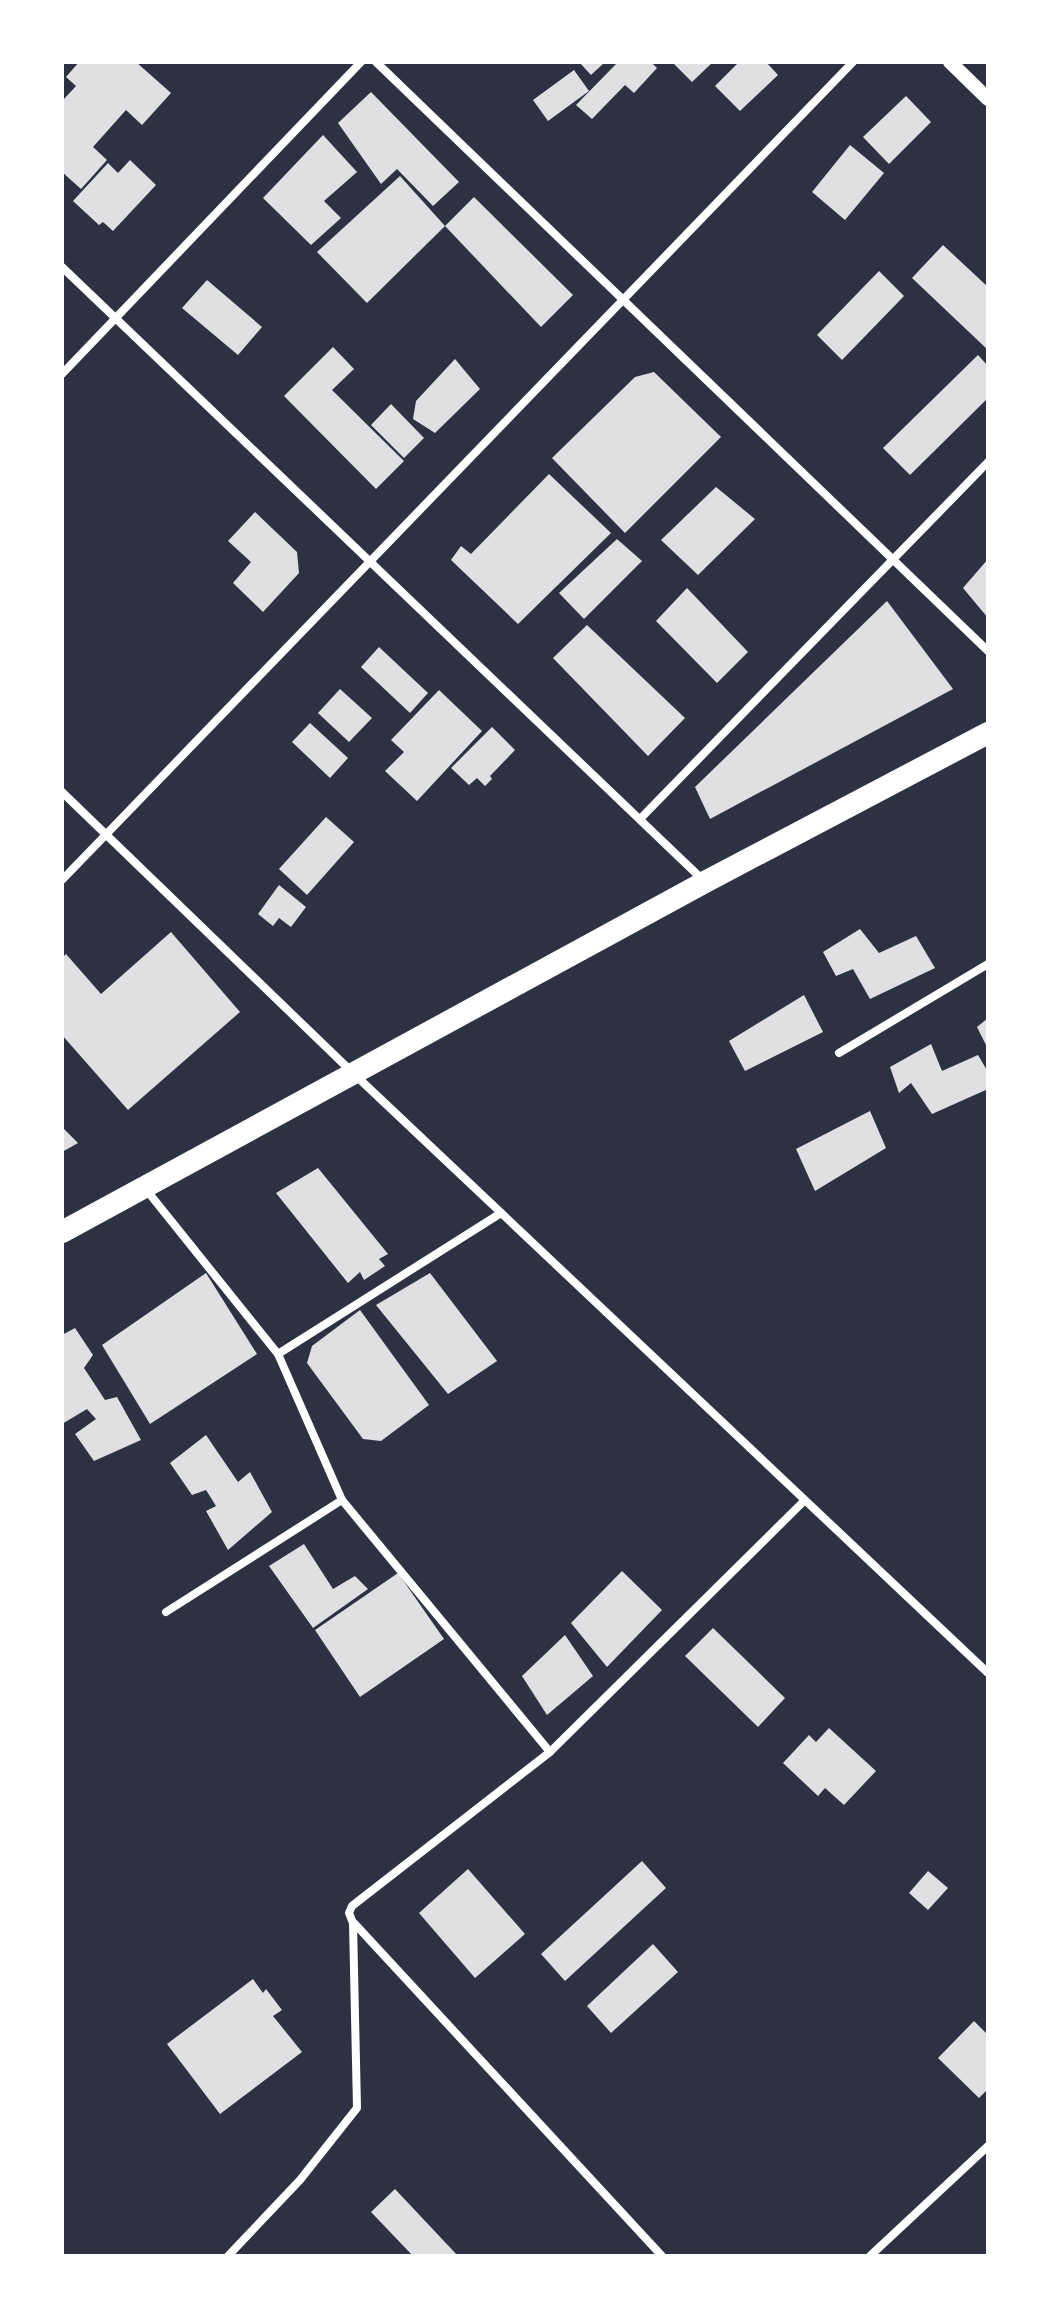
<svg xmlns="http://www.w3.org/2000/svg" width="1050" height="2318" font-family="Cabin,sans-serif">
<style>
.building{fill:#e0e0e3}
.lines{fill:none;stroke-linecap:round;stroke-linejoin:round}
.minor{stroke:#fff;stroke-width:8}
.tertiary{stroke:#fff;stroke-width:14}
.trunk{stroke:#fff;stroke-width:22}
</style>
<rect width="100%" height="100%" fill="#2d3142"/>
<g class="building">
<polygon points="79,62 136,62 171,93 142,125 126,110 93,147 107,160 81,189 62,172 62,96 64,99 76,86 66,77"/>
<polygon points="579,62 605,62 591,75"/>
<polygon points="618,62 651,62 657,68 634,93 625,85 592,119 576,105"/>
<polygon points="672,62 713,62 692,82"/>
<polygon points="739,62 766,62 778,75 740,111 715,86"/>
<polygon points="574,70 589,91 548,121 533,100"/>
<polygon points="371,92 459,182 433,206 397,169 381,184 338,123"/>
<polygon points="906,96 931,122 889,164 863,137"/>
<polygon points="323,135 357,172 324,201 341,218 311,245 263,198"/>
<polygon points="850,145 884,173 845,220 812,192"/>
<polygon points="130,160 156,185 113,231 103,222 99,225 73,201 108,163 118,173"/>
<polygon points="400,176 445,226 367,303 317,252"/>
<polygon points="474,197 573,295 541,327 445,226"/>
<polygon points="943,245 988,287 988,350 912,278"/>
<polygon points="879,271 904,296 842,360 817,335"/>
<polygon points="207,280 262,327 238,355 182,308"/>
<polygon points="333,347 354,369 332,390 404,461 376,489 284,396"/>
<polygon points="978,355 988,366 988,398 910,475 883,448"/>
<polygon points="455,359 480,389 435,433 413,419 416,401"/>
<polygon points="654,372 721,437 625,533 552,458 635,377"/>
<polygon points="391,404 424,438 404,458 371,425"/>
<polygon points="549,474 611,533 518,624 451,560 461,546 471,554"/>
<polygon points="716,487 755,519 698,575 661,540"/>
<polygon points="255,512 297,552 299,573 263,612 233,583 251,562 228,541"/>
<polygon points="617,539 642,561 584,619 559,593"/>
<polygon points="988,559 988,618 963,588"/>
<polygon points="687,588 748,652 717,683 656,621"/>
<polygon points="887,601 953,689 710,819 695,787"/>
<polygon points="587,625 685,718 648,756 553,658"/>
<polygon points="379,647 428,693 410,713 361,667"/>
<polygon points="340,689 372,718 349,742 318,713"/>
<polygon points="439,690 482,731 417,801 385,771 404,752 391,740"/>
<polygon points="310,723 348,758 330,778 292,742"/>
<polygon points="492,727 515,750 490,776 492,779 485,786 477,778 469,785 451,768"/>
<polygon points="326,817 354,842 307,895 279,869"/>
<polygon points="279,885 306,907 291,927 279,918 273,926 258,914"/>
<polygon points="860,929 879,953 916,936 935,968 870,999 853,969 836,976 823,952"/>
<polygon points="171,932 240,1012 128,1110 62,1035 62,958 66,954 101,994"/>
<polygon points="804,995 823,1032 745,1071 729,1041"/>
<polygon points="988,1018 988,1049 977,1027"/>
<polygon points="931,1044 942,1071 978,1055 988,1072 988,1089 932,1114 911,1083 899,1093 890,1067"/>
<polygon points="870,1111 886,1148 815,1191 796,1149"/>
<polygon points="62,1127 78,1143 62,1152"/>
<polygon points="318,1168 388,1254 379,1259 385,1266 364,1280 360,1272 348,1283 276,1193"/>
<polygon points="206,1273 257,1354 150,1424 102,1345"/>
<polygon points="430,1273 497,1361 448,1394 376,1305"/>
<polygon points="360,1310 429,1405 381,1441 363,1439 307,1363 312,1346"/>
<polygon points="75,1328 93,1355 84,1368 105,1400 117,1397 141,1440 94,1461 75,1434 96,1419 87,1409 62,1424 62,1335"/>
<polygon points="206,1435 238,1482 250,1472 272,1512 228,1550 206,1511 216,1506 206,1490 192,1495 170,1463"/>
<polygon points="304,1544 333,1589 355,1576 368,1589 313,1628 269,1566"/>
<polygon points="622,1571 662,1610 607,1667 571,1623"/>
<polygon points="398,1573 444,1639 360,1697 315,1630"/>
<polygon points="713,1628 785,1698 758,1727 685,1656"/>
<polygon points="565,1635 593,1676 547,1715 522,1676"/>
<polygon points="829,1728 876,1771 844,1805 825,1788 818,1796 783,1763 809,1735 816,1742"/>
<polygon points="642,1861 666,1888 565,1981 541,1954"/>
<polygon points="468,1869 525,1934 475,1978 419,1913"/>
<polygon points="928,1871 948,1888 928,1910 909,1893"/>
<polygon points="653,1944 678,1972 611,2033 587,2006"/>
<polygon points="253,1979 263,1993 266,1989 282,2010 273,2016 302,2052 220,2114 167,2044"/>
<polygon points="974,2021 988,2035 988,2089 979,2098 938,2058"/>
<polygon points="395,2189 458,2256 413,2256 371,2212"/>
</g>
<g class="lines">
<g class="minor">
<polyline points="376,62 988,651"/>
<polyline points="62,267 703,880"/>
<polyline points="62,374 361,62"/>
<polyline points="62,792 353,1073 988,1673"/>
<polyline points="640,819 988,462"/>
<polyline points="62,880 853,62"/>
<polyline points="839,1053 988,964"/>
<polyline points="144,1187 278,1354 342,1500 550,1752"/>
<polyline points="278,1354 501,1213"/>
<polyline points="166,1612 342,1500"/>
<polyline points="354,1923 662,2256"/>
<polyline points="228,2256 300,2180 357,2108 353,1923 349,1913 352,1906 550,1752 804,1501"/>
<polyline points="870,2256 988,2146"/>
</g>
<polyline class="tertiary" points="950,62 988,99"/>
<polyline class="trunk" points="62,1232 705,882 988,733"/>
</g>
<rect width="1050" height="2318" fill="none" stroke="#ffffff" stroke-width="128"/>
</svg>
